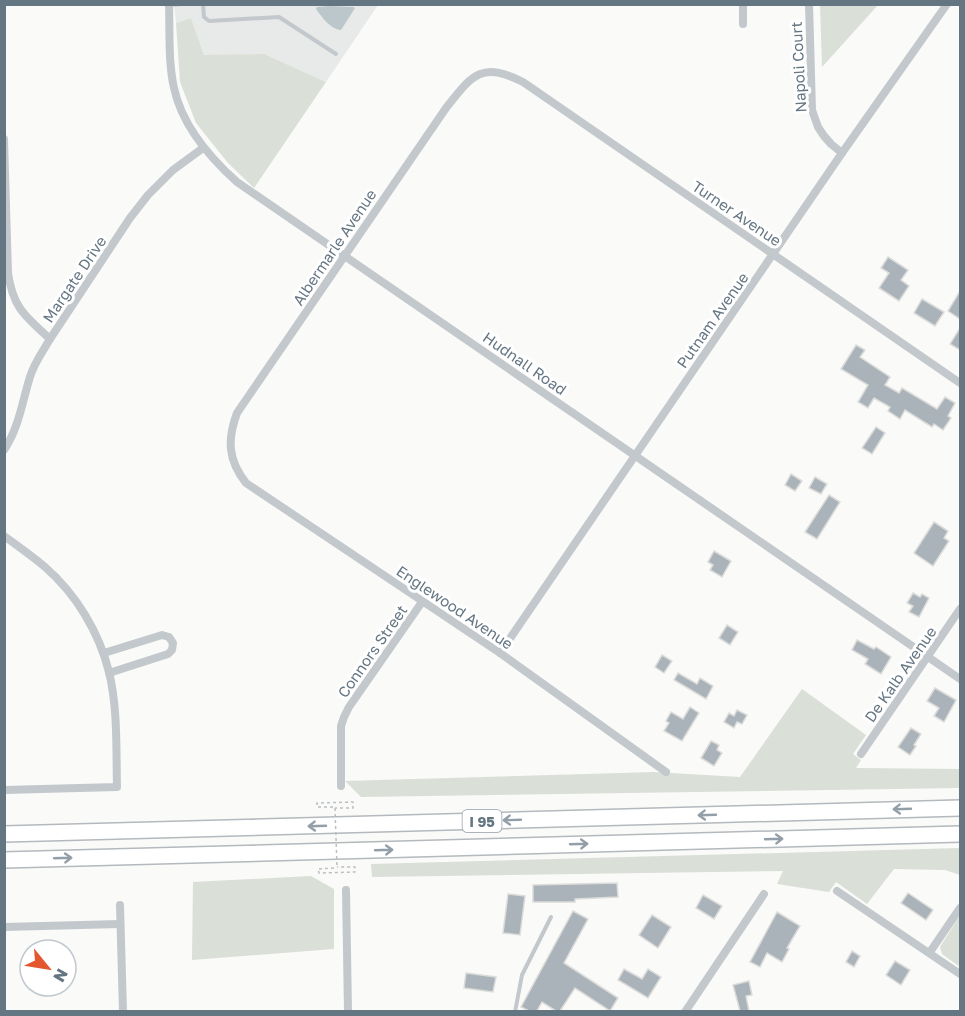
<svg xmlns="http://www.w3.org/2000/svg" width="965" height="1016" font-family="'Golos Text',sans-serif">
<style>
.built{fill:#e8e9e9}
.green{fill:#dadfd7}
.water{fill:#bbc7cb}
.building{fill:#aab3b9;stroke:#dcdcda;stroke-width:1.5}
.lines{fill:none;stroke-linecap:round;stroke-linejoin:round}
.highway-casing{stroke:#b4b9bd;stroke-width:18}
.path{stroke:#bbbfc2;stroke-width:1.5;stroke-dasharray:3 3;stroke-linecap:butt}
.lane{stroke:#c3c8cc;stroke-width:4}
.street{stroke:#c3c8cc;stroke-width:8}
.highway{stroke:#fff;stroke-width:15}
.path-bridge{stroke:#bbbfc2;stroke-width:1.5;stroke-dasharray:3 3;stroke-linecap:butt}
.oneway{stroke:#939fa8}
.labels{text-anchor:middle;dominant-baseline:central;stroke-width:6;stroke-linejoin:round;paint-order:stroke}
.shield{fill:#fff;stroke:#939fa8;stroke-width:1.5}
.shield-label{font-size:14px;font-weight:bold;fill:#657683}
.street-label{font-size:15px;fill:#657683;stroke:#fff}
</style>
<rect width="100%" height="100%" fill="#fafaf8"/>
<polygon class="built" points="174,5 378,5 326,82 266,55 204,55 191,18 176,23"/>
<g class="green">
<polygon points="820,5 878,5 822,67"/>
<polygon points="191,18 204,55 264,54 326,82 254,188 228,163 196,123 180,82 176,23"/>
<polygon points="802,689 866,735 853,754 861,760 856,768 960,769 960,788 361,797 345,781 654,772 740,777"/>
<polygon points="960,848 960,875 945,870 894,869 867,904 836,882 829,892 777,884 783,871 372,877 371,864"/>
<polygon points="311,876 334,889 334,949 192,960 193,882"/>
<polygon points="960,915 960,967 942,954 940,947"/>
</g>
<path class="water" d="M330 6 353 7 355 8 341 30C330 29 322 17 316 9L317 7Z"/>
<g class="building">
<polygon points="888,257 908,270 901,280 909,286 899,301 879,288 889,273 881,268"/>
<polygon points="960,291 960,319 948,311"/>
<polygon points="922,299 944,312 935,326 914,313"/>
<polygon points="960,328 960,350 950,344"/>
<polygon points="856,345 865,350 860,357 890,377 885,385 899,393 902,388 937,409 945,397 955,403 948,416 951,418 943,430 934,424 932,427 905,410 900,419 888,411 890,407 874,398 868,408 858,402 868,385 841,369"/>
<polygon points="876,427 885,433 872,454 862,448"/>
<polygon points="791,474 802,481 795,491 785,485"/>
<polygon points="815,477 827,484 821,494 809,488"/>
<polygon points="829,495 840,502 817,539 805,532"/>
<polygon points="934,522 948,531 944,538 949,541 933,566 914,553"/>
<polygon points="714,551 731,561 722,577 710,570 713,565 708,562"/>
<polygon points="913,593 920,597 922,594 929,598 919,617 909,612 913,606 907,603"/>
<polygon points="727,625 738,632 730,645 719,638"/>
<polygon points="857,640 874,649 876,647 891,657 881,674 865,664 868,659 852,650"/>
<polygon points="662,655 672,661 664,673 655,667"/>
<polygon points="678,673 697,684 700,678 713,686 706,699 674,680"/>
<polygon points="935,688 956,700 944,722 934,716 939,708 927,701"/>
<polygon points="690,707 699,713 682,741 664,731 669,723 666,721 671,712 683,719"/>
<polygon points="737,710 747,715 742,724 737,722 734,728 724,722 729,713 734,716"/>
<polygon points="911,728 921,734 914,745 916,746 910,755 898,747"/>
<polygon points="711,741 719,745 717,750 722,753 714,766 701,758"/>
<polygon points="617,883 618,897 575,899 575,902 533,902 533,885"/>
<polygon points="908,893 933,910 926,920 901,903"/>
<polygon points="508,894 525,896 520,935 503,933"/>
<polygon points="703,895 722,906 714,919 696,908"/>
<polygon points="573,911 588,919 564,963 618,998 610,1011 575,988 560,1011 556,1011 542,1002 537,1011 529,1011 521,1007"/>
<polygon points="777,912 800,926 787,948 789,949 782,962 767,953 760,967 750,962"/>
<polygon points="652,915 671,927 658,948 639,935"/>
<polygon points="852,951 860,956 854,967 846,962"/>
<polygon points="895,961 910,970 901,985 886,975"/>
<polygon points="624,969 642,979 648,969 661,977 648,998 618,980"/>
<polygon points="466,973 496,977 493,992 464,988"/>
<polygon points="749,981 752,995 746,996 749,1011 740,1011 733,985"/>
</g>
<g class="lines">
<g class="highway-casing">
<g id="highway">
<polyline points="4,834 960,808"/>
<polyline points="4,860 960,834"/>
</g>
</g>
<g class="path">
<polyline points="333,807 317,807 317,803 353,802 353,808 335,808"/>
<polyline points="334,868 318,869 319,873 355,872 355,867 337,867"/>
</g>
<g class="lane">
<polyline points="203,4 204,17 209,21 279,17 336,54"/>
<polyline points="170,5 181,4"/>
<polyline points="515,1012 522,975 551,917"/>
</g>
<g class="street">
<path d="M169 4C170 32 168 61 174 88 182 125 209 157 237 182L960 679"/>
<polyline points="809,4 812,110 818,127 824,136 831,144 842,153"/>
<polyline points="743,24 743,4"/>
<path d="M4 139 8 273C13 308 25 316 50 339"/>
<path d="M4 450C19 428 22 402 30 377 34 363 43 351 50 339L130 218 148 195 173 170 203 148"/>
<path d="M4 536C18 546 32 556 45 567 76 594 99 632 109 672 118 709 116 749 117 787L4 790"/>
<polyline points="104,653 162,635 169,637 173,643 172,650 168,654 109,673"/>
<polyline points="500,653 842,153 947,4"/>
<polyline points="861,754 960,609"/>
<path d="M666 772 500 653 246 483C228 460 227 440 237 413L446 108C472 75 481 61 523 82L960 383"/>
<polyline points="341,786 341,726 344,717 349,707 422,602"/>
<polyline points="346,890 348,1012"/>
<polyline points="837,891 960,974"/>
<polyline points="120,905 123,1012"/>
<polyline points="4,927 120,924"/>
<polyline points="930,952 960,908"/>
<polyline points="685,1012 764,894"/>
</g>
<use href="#highway" class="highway"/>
<polyline class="path-bridge" points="335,808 337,867"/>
</g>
<defs><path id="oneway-shaft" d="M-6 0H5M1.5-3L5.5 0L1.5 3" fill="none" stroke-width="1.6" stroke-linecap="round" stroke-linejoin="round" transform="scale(1.5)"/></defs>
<g class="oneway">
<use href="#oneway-shaft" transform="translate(902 809) rotate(178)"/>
<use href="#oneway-shaft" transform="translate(707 815) rotate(178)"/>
<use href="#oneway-shaft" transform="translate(512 820) rotate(178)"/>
<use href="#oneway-shaft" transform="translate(317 826) rotate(178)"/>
<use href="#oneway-shaft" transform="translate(774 839) rotate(-2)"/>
<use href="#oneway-shaft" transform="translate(579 844) rotate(-2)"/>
<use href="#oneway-shaft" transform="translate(384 850) rotate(-2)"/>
<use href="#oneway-shaft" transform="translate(63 858) rotate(-2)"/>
</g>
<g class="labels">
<rect class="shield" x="462.5" y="810" width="39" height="22" rx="4.5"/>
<g class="shield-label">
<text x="482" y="821">I 95</text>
</g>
<g class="street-label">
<text transform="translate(798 67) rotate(-93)">Napoli Court</text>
<text transform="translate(737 213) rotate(34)">Turner Avenue</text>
<text transform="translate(334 247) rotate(-56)">Albermarle Avenue</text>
<text transform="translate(74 279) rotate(-56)">Margate Drive</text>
<text transform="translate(712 320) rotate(-55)">Putnam Avenue</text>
<text transform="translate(525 363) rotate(35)">Hudnall Road</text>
<text transform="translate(455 607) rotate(34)">Englewood Avenue</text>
<text transform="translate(372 651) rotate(-55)">Connors Street</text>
<text transform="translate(900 674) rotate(-55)">De Kalb Avenue</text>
</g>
</g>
<rect width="965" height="1016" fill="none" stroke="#657683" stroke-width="12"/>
<g transform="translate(48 968) rotate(120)"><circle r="28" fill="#ffffff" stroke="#c1c8cd" stroke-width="1.5"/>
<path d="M0-4.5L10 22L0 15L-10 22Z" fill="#e4572e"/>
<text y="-9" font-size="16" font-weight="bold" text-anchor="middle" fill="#657683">N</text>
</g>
</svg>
